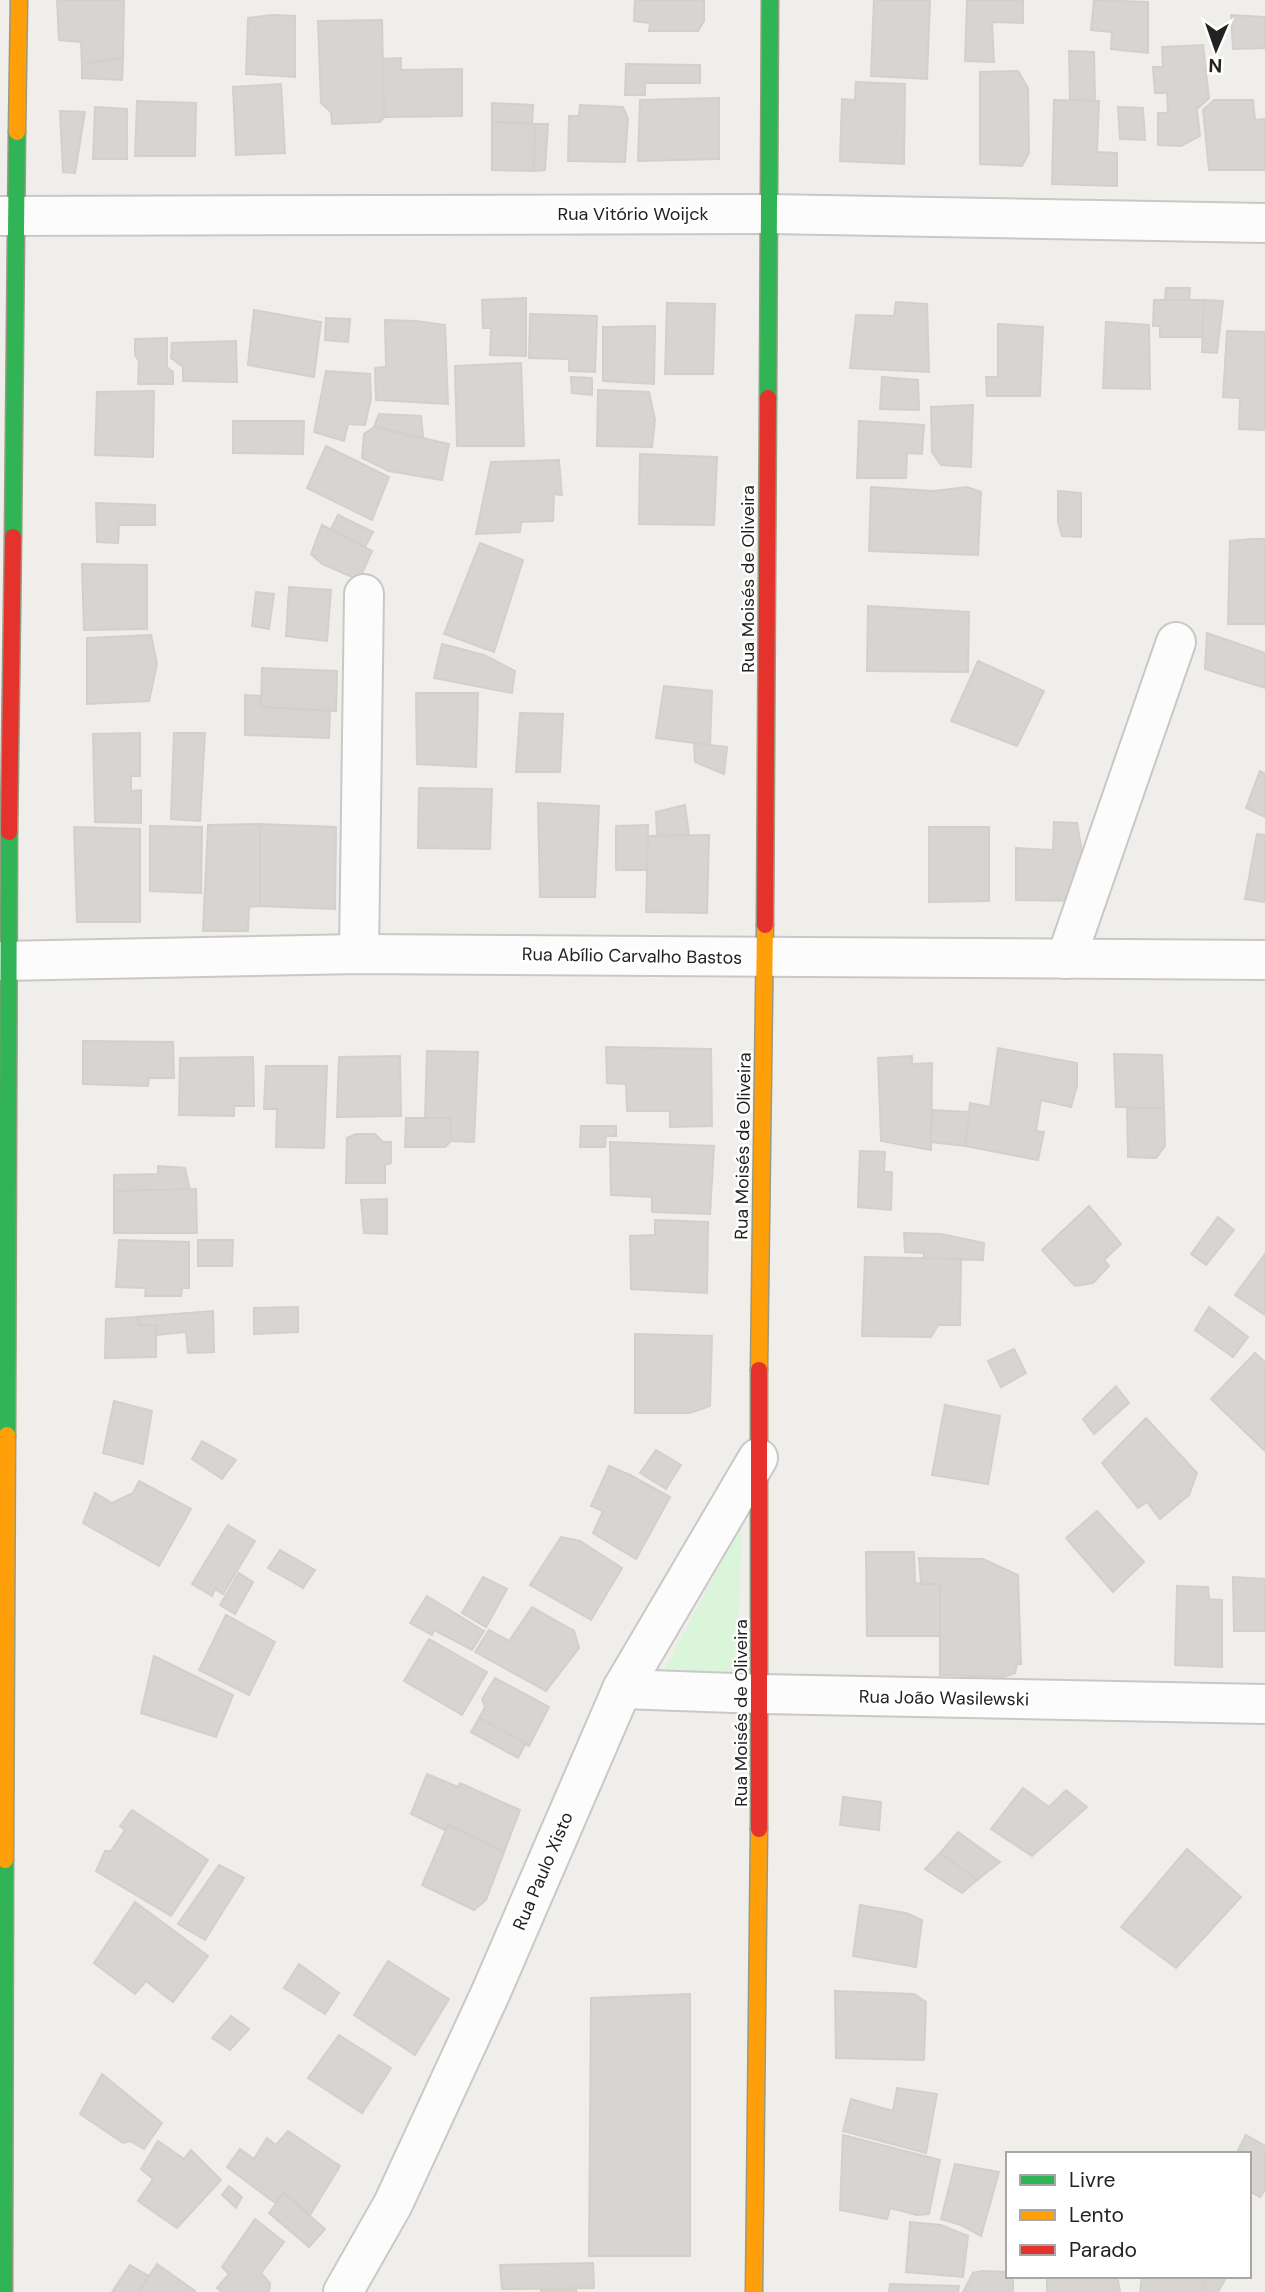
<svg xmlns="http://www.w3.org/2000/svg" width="1265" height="2292" font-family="'DM Sans',sans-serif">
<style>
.park{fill:#daf5da}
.building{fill:#d7d4d2;stroke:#d3d0cc;stroke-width:2}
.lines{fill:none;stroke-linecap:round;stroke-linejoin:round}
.street-casing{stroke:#c9c8c7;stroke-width:42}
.fast-casing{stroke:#999a82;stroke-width:19}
.slow-casing{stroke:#999a82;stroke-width:19}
.jam-casing{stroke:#999a82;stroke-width:19}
.street{stroke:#fdfcfc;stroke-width:38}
.fast{stroke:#30b455;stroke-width:16}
.slow{stroke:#ff9f0a;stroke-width:16}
.jam{stroke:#e5322d;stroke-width:16}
.labels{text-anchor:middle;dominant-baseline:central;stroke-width:5;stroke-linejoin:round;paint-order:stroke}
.street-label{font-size:18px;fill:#222;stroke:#fff}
</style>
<rect width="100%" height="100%" fill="#f0eeeb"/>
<polygon class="park" points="742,1523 737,1673 664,1670"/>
<g class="building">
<polygon points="57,0 124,0 123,58 82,64 81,42 59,40"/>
<polygon points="635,0 704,0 704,21 698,31 649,31 650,23 634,21"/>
<polygon points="874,0 930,0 927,79 871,76"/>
<polygon points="967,0 1023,0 1023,23 992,22 994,62 965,61"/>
<polygon points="1094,0 1148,2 1148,53 1111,49 1112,32 1091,30"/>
<polygon points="272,15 295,16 295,77 246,74 248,18"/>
<polygon points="1231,15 1265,17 1265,48 1233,49"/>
<polygon points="382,20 384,117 380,122 332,124 331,112 321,103 318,21"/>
<polygon points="1203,45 1209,98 1197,109 1200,136 1181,146 1158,145 1158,113 1168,113 1167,93 1155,93 1153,67 1163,67 1162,47"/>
<polygon points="1069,51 1094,52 1095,100 1070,100"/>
<polygon points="123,58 122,80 82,78 82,64"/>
<polygon points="401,58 401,70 462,69 462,116 384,117 383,59"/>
<polygon points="626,64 700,65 700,83 645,83 645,95 625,95"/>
<polygon points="1018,71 1028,88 1029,153 1022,166 980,164 980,72"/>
<polygon points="856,82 905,84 904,164 840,161 842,99 855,100"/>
<polygon points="281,84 285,153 236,155 233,87"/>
<polygon points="719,98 719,159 638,161 640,100"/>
<polygon points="1054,100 1099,101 1097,152 1117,153 1117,186 1052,184"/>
<polygon points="1214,100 1253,100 1255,120 1265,119 1265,170 1209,170 1203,110"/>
<polygon points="137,101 196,103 195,156 135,156"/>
<polygon points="492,103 533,105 532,124 492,122"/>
<polygon points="580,105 623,107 628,119 625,162 568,161 569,116 579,116"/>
<polygon points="95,107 127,109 127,159 93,159"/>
<polygon points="1118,107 1143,108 1145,140 1120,139"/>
<polygon points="60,111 85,112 75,173 63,172"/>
<polygon points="492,122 535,124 534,171 492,170"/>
<polygon points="535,124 548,124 545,170 534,171"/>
<polygon points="1166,288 1190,288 1189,300 1165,300"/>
<polygon points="526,298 526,356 490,355 491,328 483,328 482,300"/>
<polygon points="1154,300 1204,300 1204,337 1160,337 1160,326 1153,326"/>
<polygon points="1204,300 1223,301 1217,353 1202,352"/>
<polygon points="896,302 927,304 929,372 850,368 856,315 894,316"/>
<polygon points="667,303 715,304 713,374 665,374"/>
<polygon points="254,310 321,322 314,377 248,365"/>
<polygon points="530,314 597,316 595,372 569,371 569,359 529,358"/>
<polygon points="326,318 350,319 348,342 325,340"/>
<polygon points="385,320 416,321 445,325 448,404 376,400 375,368 386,367"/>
<polygon points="1106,322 1149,325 1150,389 1103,388"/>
<polygon points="998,324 1043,327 1040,396 987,396 986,377 998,377"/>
<polygon points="655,326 654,384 603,381 603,327"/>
<polygon points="1227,331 1265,332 1265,430 1239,429 1240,398 1223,397"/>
<polygon points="167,338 167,367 173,372 173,384 138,384 139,361 135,355 135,339"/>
<polygon points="236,341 237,382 183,381 183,367 171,358 172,343"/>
<polygon points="521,363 524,446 457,446 455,366"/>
<polygon points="326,371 370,374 371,398 365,425 348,424 344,441 314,432"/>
<polygon points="571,377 592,378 592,395 572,393"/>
<polygon points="882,377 918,380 919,410 880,409"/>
<polygon points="598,390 649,392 655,420 652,447 597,446"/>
<polygon points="154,391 153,457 95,455 97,392"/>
<polygon points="973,405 971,467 941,465 932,452 931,407"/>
<polygon points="379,414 421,416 423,438 374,427"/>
<polygon points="233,421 304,421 303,454 233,453"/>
<polygon points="859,421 924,425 922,454 907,453 906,478 857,478"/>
<polygon points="374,427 449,444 442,480 389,471 362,458 364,434"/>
<polygon points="326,446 389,477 372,520 307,488"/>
<polygon points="640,454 717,457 714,525 639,524"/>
<polygon points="559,460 562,495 554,494 553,521 521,522 520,532 476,534 491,462"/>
<polygon points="871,487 934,491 967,487 981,492 978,555 869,551"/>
<polygon points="1058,491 1081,493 1081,537 1062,536 1058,522"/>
<polygon points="96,503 155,505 155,525 119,525 118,543 97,542"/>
<polygon points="338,515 373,532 365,547 331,529"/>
<polygon points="322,525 372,551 359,580 322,564 311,554"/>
<polygon points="1252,539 1265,539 1265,624 1228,624 1230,541"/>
<polygon points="480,543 523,560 494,652 444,634"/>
<polygon points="82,564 147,565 147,629 84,630"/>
<polygon points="289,587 331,590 327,641 286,636"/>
<polygon points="256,592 274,594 269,629 252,626"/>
<polygon points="868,606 969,612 968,672 867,671"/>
<polygon points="1207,633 1265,653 1265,688 1205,669"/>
<polygon points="151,635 157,664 149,701 87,704 87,638"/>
<polygon points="442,644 484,655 515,671 512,693 434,678"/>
<polygon points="978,661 1044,691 1017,746 951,721"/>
<polygon points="262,668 337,671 336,711 261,707"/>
<polygon points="664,686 712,691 710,745 656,738"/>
<polygon points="416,693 478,693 476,767 417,764"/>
<polygon points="245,695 260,696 261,707 330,711 329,738 245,735"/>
<polygon points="520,713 563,714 560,772 516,772"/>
<polygon points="140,733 140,776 131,776 131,791 141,790 141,823 95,822 93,734"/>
<polygon points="174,733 205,733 200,821 171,819"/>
<polygon points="694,743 727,747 724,774 695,762"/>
<polygon points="1260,771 1265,774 1265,817 1246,808"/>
<polygon points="419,788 492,789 490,849 418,848"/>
<polygon points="538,803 599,806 595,897 540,897"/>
<polygon points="685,805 689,835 657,836 656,812"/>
<polygon points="1054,822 1077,823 1083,858 1081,901 1016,900 1016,848 1053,850"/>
<polygon points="260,824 336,827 335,909 260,906"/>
<polygon points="260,824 260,906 249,907 248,931 203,931 208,825"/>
<polygon points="648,825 647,870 616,870 616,826"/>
<polygon points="150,826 202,827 201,893 150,891"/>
<polygon points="74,827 140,829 140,922 77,922"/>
<polygon points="929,827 989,827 989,901 929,902"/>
<polygon points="1257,834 1265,835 1265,902 1245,899"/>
<polygon points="709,835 707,913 646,912 648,836"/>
<polygon points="83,1041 173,1042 174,1078 149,1078 148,1086 83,1084"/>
<polygon points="606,1047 711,1049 712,1126 670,1127 670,1111 627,1111 626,1084 607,1083"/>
<polygon points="998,1048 1077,1063 1077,1086 1071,1107 1041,1100 1036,1131 1044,1132 1038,1160 965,1146 970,1103 990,1107"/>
<polygon points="427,1051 478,1052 474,1142 451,1141 451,1118 425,1118"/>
<polygon points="1114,1054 1162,1055 1164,1108 1116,1107"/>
<polygon points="400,1056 401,1116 337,1117 339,1057"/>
<polygon points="912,1056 912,1064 932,1063 931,1150 881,1141 878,1058"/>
<polygon points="253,1057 254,1106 234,1106 234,1116 179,1115 180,1058"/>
<polygon points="266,1066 327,1066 324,1148 276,1147 277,1109 264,1109"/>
<polygon points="1127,1108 1164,1108 1165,1146 1156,1158 1128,1157"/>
<polygon points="932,1110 969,1112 965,1146 931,1142"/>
<polygon points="406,1118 451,1118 451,1141 445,1147 405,1147"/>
<polygon points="581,1126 616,1126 616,1136 606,1136 605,1147 580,1147"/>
<polygon points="356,1134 375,1134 383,1142 391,1142 391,1163 385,1165 385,1183 346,1183 347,1138"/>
<polygon points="610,1142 714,1146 710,1214 652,1212 652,1197 611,1195"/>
<polygon points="860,1151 885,1152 884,1172 892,1172 891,1210 858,1207"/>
<polygon points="158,1166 185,1168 190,1190 114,1191 114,1175 158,1174"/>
<polygon points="196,1189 197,1233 114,1233 114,1191"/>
<polygon points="387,1199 387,1234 364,1233 361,1200"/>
<polygon points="1089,1206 1121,1244 1104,1260 1109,1266 1093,1283 1075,1286 1042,1250"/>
<polygon points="1218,1217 1234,1230 1206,1265 1191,1254"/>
<polygon points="655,1220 708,1222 707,1293 631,1289 630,1236 655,1235"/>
<polygon points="904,1233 941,1234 984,1243 983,1260 924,1259 924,1253 905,1252"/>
<polygon points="119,1240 189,1242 189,1288 182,1288 181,1296 145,1296 146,1288 116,1287"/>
<polygon points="198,1240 233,1240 232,1266 198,1266"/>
<polygon points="1265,1254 1265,1315 1235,1295"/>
<polygon points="865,1257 961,1259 960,1325 938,1325 931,1337 862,1336"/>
<polygon points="298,1307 298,1332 254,1334 254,1308"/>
<polygon points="1209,1307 1248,1337 1233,1357 1195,1330"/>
<polygon points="213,1311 214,1352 188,1353 186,1332 156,1335 156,1325 139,1325 137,1317"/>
<polygon points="137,1317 139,1325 156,1325 156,1357 105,1358 106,1319"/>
<polygon points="635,1334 712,1336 710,1406 690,1413 635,1413"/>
<polygon points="1014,1349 1026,1373 1001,1387 988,1361"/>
<polygon points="1255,1353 1265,1362 1265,1451 1211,1399"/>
<polygon points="1116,1386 1129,1403 1094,1434 1083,1419"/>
<polygon points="114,1401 152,1411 143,1464 103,1453"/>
<polygon points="945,1405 1000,1416 988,1484 932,1475"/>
<polygon points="1146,1418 1197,1473 1189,1495 1160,1519 1147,1502 1138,1508 1102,1463"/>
<polygon points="202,1441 236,1460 222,1479 192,1459"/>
<polygon points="656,1450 681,1465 666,1489 640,1473"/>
<polygon points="609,1466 630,1475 670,1497 636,1559 593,1533 603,1511 591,1506"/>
<polygon points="139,1481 191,1509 159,1566 83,1523 95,1493 112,1503 133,1493"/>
<polygon points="1097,1511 1144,1562 1113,1592 1066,1538"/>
<polygon points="228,1525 255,1541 223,1594 215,1589 212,1596 192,1584"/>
<polygon points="561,1537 580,1541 622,1568 591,1620 530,1585"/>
<polygon points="280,1550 315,1570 303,1588 268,1568"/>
<polygon points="866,1552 914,1552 915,1583 940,1584 941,1636 867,1636"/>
<polygon points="919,1558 983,1559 1018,1575 1021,1664 1017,1664 1015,1673 1004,1677 940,1675 940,1584 921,1584"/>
<polygon points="239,1573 253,1582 235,1614 220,1605"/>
<polygon points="483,1577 507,1589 486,1627 462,1613"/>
<polygon points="1233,1577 1265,1579 1265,1631 1234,1631"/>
<polygon points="1177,1586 1208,1587 1209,1599 1222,1600 1222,1667 1175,1665"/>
<polygon points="427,1596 484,1631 472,1650 434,1630 432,1635 410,1623"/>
<polygon points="532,1607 574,1631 579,1648 546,1691 475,1652 489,1630 509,1641"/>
<polygon points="226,1615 275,1642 249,1695 199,1670"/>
<polygon points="429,1639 487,1672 462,1715 404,1681"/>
<polygon points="154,1656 233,1695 216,1737 141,1713"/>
<polygon points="495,1678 549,1707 529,1746 479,1718 485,1707 482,1699"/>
<polygon points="479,1718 526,1743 518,1758 471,1732"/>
<polygon points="427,1774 458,1787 460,1783 520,1810 504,1852 448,1825 445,1830 411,1814"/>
<polygon points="1023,1788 1049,1807 1066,1790 1087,1807 1032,1856 991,1829"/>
<polygon points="843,1797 881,1802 879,1830 840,1825"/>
<polygon points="132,1810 208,1860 171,1916 96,1871 105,1851 111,1851 125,1830 120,1826"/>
<polygon points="448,1825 504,1852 486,1900 474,1910 422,1885"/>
<polygon points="958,1832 1000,1862 977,1880 940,1853"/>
<polygon points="1187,1849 1241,1897 1176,1968 1121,1927"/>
<polygon points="940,1853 977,1880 962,1893 925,1869"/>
<polygon points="219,1865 244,1878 205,1940 178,1924"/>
<polygon points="135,1902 208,1956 173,2002 146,1981 135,1994 94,1963"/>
<polygon points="860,1905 906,1913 922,1920 916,1967 853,1956"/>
<polygon points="388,1961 449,1999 415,2055 354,2015"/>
<polygon points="299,1964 339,1993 325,2014 284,1988"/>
<polygon points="835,1991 914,1994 926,2002 924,2060 836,2058"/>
<polygon points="690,1994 690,2256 589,2256 591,1998"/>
<polygon points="231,2016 249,2029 230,2050 212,2038"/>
<polygon points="339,2035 391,2068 362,2113 308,2078"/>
<polygon points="102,2074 162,2123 144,2149 130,2141 123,2143 80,2114"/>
<polygon points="897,2088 937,2094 926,2153 843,2131 851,2099 893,2111"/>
<polygon points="288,2131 340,2166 310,2215 284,2193 275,2203 227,2167 240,2149 254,2159 267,2138 276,2145"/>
<polygon points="843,2135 940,2160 929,2214 917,2215 890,2208 887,2219 840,2210"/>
<polygon points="1246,2135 1265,2146 1265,2190 1260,2197 1249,2191 1249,2154 1236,2154"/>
<polygon points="158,2141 184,2159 191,2150 221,2180 177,2228 138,2201 153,2179 141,2169"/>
<polygon points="955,2164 999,2172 981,2236 961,2225 941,2219"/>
<polygon points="229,2186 242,2197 236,2208 222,2195"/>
<polygon points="284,2193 325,2229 309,2247 269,2213"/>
<polygon points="255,2219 284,2242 261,2273 270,2283 269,2292 222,2292 217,2288 229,2274 222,2267"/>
<polygon points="910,2222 941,2225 968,2236 963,2277 906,2272"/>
<polygon points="593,2263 594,2288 502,2289 500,2265"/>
<polygon points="157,2264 195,2291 195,2292 139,2292"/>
<polygon points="130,2265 149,2276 139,2292 112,2292"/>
<polygon points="982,2271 1008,2272 1008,2276 1013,2276 1013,2292 963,2292 973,2273"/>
<polygon points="1047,2276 1117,2276 1120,2292 1047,2292"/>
<polygon points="1142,2276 1205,2276 1202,2292 1140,2292"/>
<polygon points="1205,2276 1227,2276 1218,2292 1202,2292"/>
<polygon points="890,2284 959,2286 958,2292 889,2292"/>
<rect x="541" y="2289" width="35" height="3"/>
</g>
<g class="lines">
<g class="street-casing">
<g id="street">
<polyline points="0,216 769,214 1265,223"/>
<polyline points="359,954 364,594"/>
<polyline points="1066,959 1176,642"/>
<polyline points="0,961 359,954 1265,960"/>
<polyline points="622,1689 761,1694 1265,1704"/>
<polyline points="343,2292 393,2204 491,1992 622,1689 758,1458"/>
</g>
</g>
<g class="fast-casing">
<g id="fast">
<polyline points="768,398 770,0"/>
<polyline points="13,537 17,132"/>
<polyline points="7,1435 9,832"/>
<polyline points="4,2292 5,1860"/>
</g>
</g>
<g class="slow-casing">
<g id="slow">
<polyline points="17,132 19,0"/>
<polyline points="759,1370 765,925"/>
<polyline points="5,1860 7,1435"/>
<polyline points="754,2292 759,1829"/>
</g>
</g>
<g class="jam-casing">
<g id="jam">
<polyline points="9,832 13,537"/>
<polyline points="765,925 768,398"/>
<polyline points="759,1370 759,1829"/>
</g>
</g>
<use href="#street" class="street"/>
<use href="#fast" class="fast"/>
<use href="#slow" class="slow"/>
<use href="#jam" class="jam"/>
</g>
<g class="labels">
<g class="street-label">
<text x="633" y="214">Rua Vitório Woijck</text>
<text transform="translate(748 579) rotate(-90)">Rua Moisés de Oliveira</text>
<text transform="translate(632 956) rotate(1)">Rua Abílio Carvalho Bastos</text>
<text transform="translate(743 1146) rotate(-89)">Rua Moisés de Oliveira</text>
<text transform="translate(944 1698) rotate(1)">Rua João Wasilewski</text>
<text transform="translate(741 1713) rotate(-90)">Rua Moisés de Oliveira</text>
<text transform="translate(543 1871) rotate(-67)">Rua Paulo Xisto</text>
</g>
</g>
<rect x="1006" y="2152" width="245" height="126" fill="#ffffff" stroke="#a7a7a7" stroke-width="2"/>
<rect x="1020" y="2175" width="35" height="10" fill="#30b455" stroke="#a7a7a7" stroke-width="2"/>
<text x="1069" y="2187" font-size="21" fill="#222222">Livre</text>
<rect x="1020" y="2210" width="35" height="10" fill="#ff9f0a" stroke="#a7a7a7" stroke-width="2"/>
<text x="1069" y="2222" font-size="21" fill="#222222">Lento</text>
<rect x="1020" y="2245" width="35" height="10" fill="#e5322d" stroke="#a7a7a7" stroke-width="2"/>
<text x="1069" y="2257" font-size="21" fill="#222222">Parado</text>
<g transform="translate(1216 49) rotate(182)" stroke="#ffffff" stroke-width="5" paint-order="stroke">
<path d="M0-5L12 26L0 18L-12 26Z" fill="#222222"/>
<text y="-10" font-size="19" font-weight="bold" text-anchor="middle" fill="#222222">N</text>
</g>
</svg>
